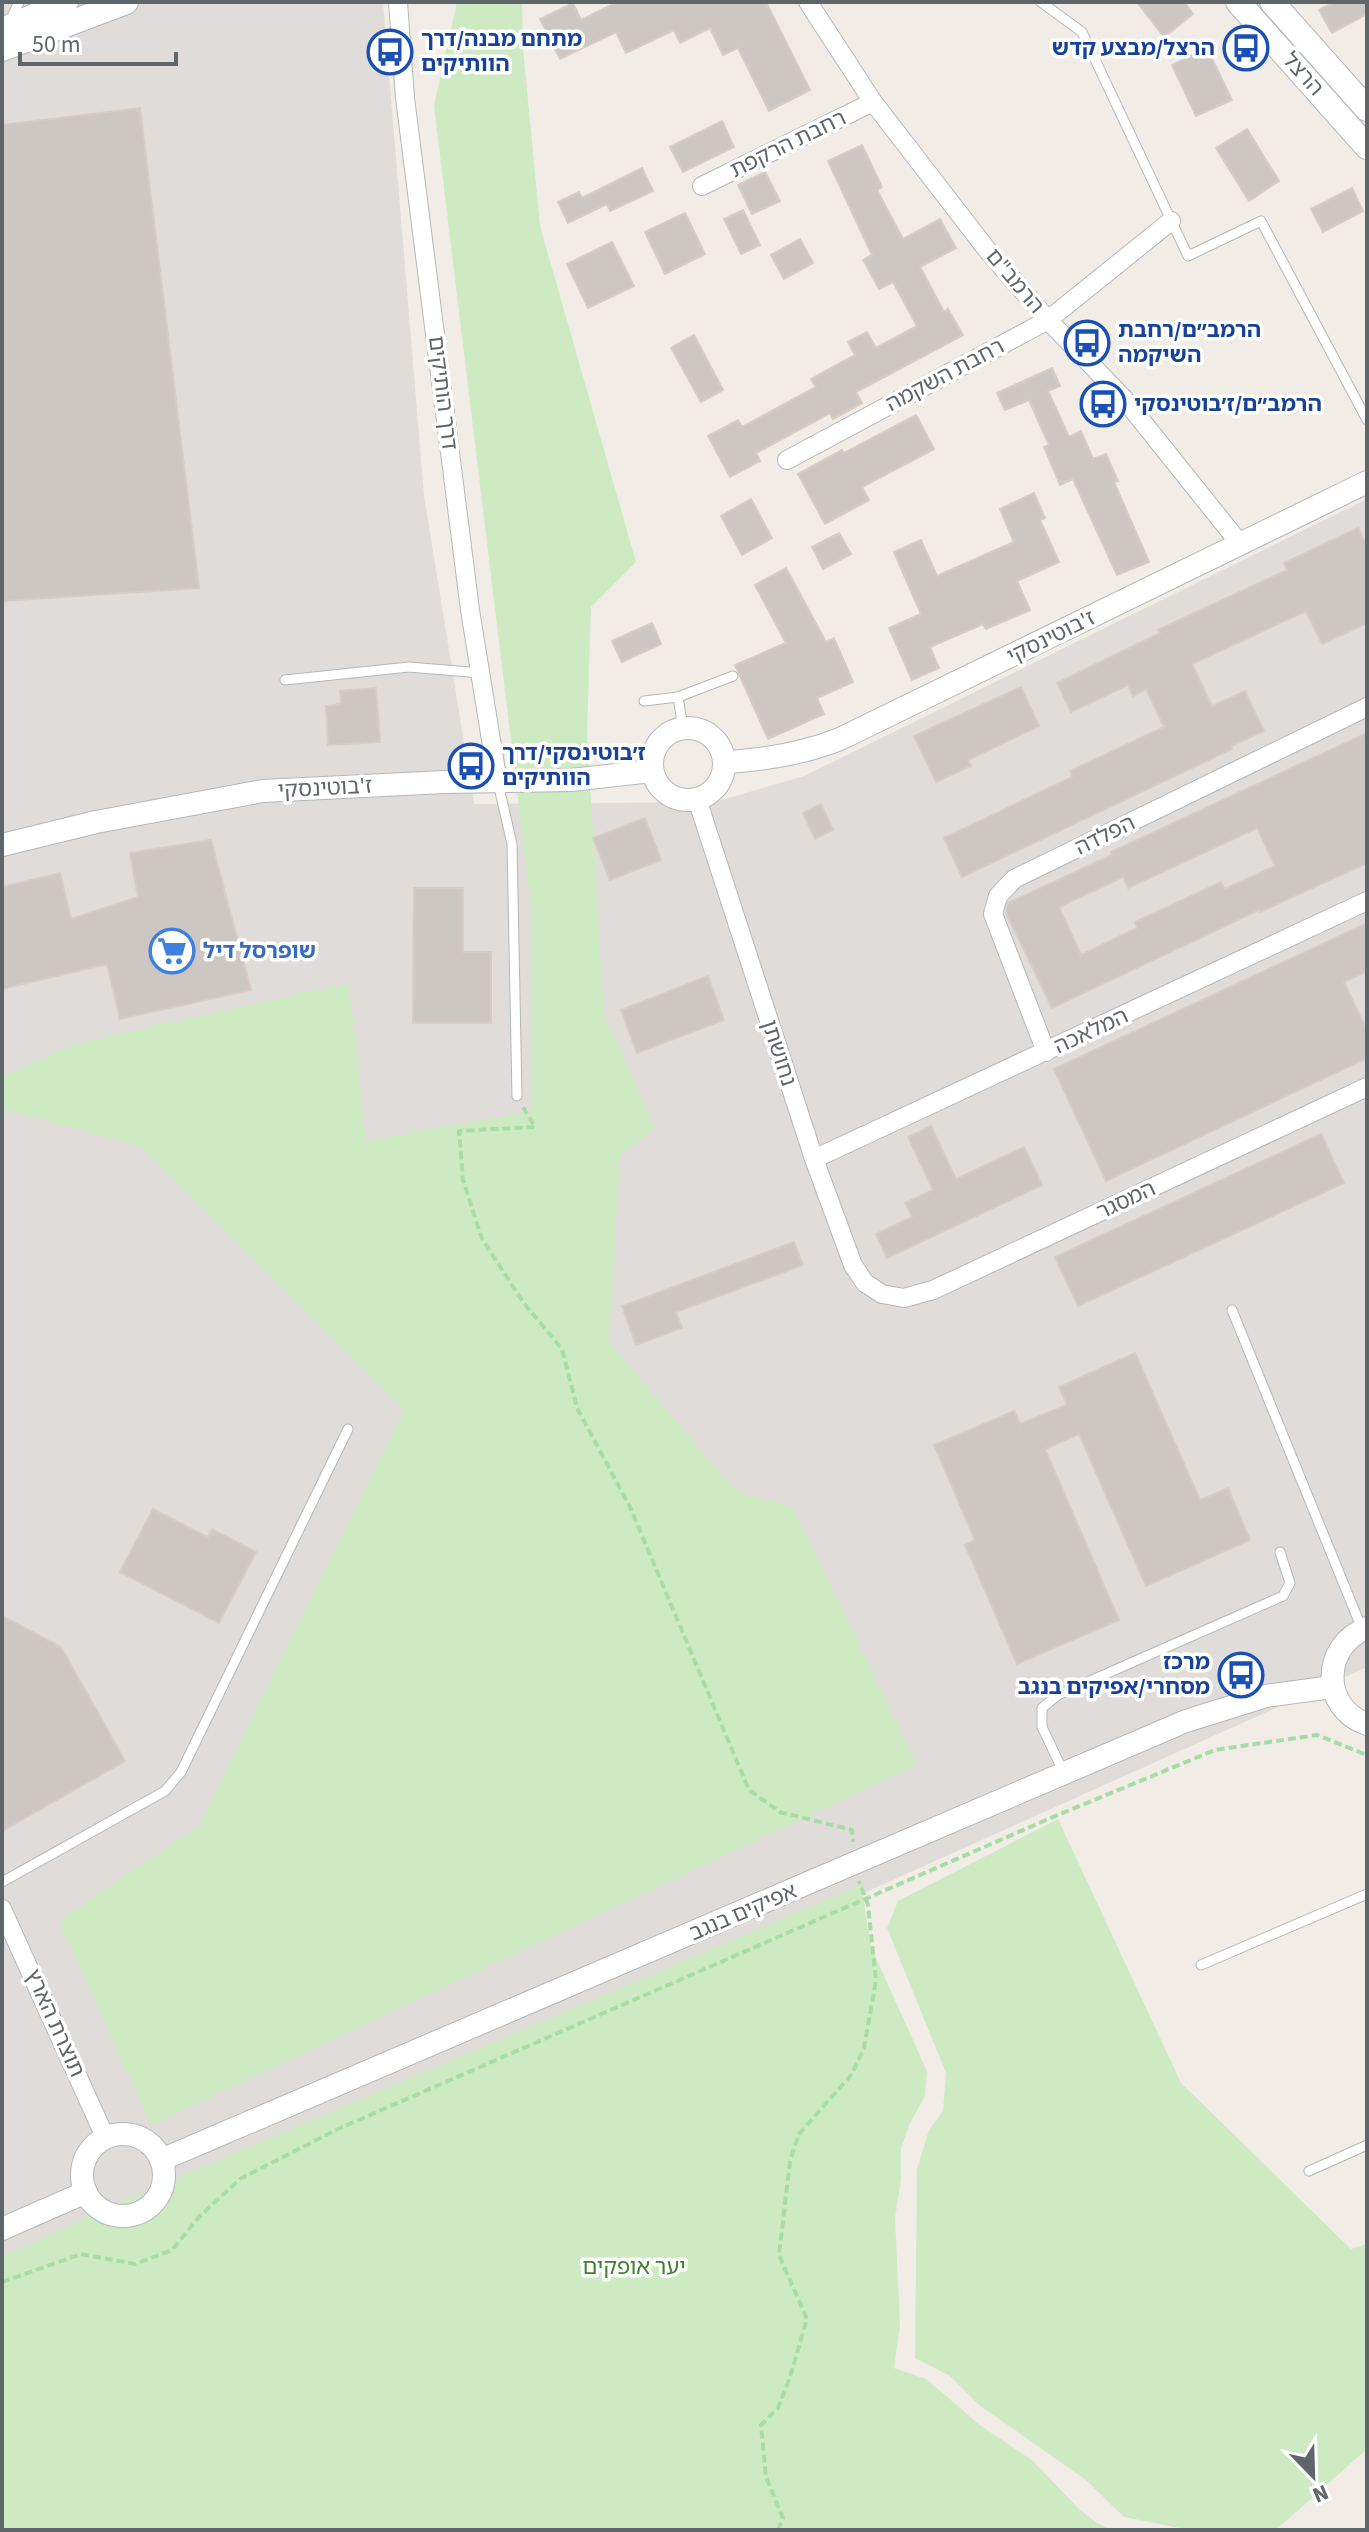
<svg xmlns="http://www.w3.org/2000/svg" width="1369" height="2532" font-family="'Source Sans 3','Noto Sans Hebrew',sans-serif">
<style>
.industrial{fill:#e0dcda}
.green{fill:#ceeac3}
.building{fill:#cdc7c4;stroke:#d7ccc5;stroke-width:2;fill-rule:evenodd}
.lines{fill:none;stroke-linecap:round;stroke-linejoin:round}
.service-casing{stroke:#b2b8ba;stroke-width:11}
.minor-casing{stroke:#b2b8ba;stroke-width:20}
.tertiary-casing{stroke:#b2b8ba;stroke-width:24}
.secondary-casing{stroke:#b1b7bb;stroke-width:26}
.path{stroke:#a6dda5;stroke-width:4;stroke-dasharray:8 4;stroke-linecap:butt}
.service{stroke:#fff;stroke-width:9}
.minor{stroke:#fff;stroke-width:18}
.tertiary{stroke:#fff;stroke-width:22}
.secondary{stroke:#fff;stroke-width:24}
.labels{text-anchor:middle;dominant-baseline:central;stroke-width:7;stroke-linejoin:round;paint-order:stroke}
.transit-label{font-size:22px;font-weight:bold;fill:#164399;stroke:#fff;text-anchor:start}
.street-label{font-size:22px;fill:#5e6669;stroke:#fff}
.shop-label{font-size:22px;font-weight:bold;fill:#366cbe;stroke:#fff;text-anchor:start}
.park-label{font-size:22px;fill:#41802d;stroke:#fff}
</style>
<rect width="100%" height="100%" fill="#f2ece7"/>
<polygon class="industrial" points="2,2 383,2 424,496 474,804 715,802 804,776 1367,499 1367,1667 2,2280"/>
<g class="green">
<polygon points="457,2 522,2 523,48 540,226 636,562 591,607 587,734 604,1014 655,1128 620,1155 609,1342 736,1491 793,1508 917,1765 151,2125 59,1921 199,1826 404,1409 141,1146 2,1109 2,1077 74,1044 349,983 366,1141 531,1111 532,914 434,106"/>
<polygon points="1058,1819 1181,2083 1351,2249 1367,2244 1367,2449 1276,2530 1190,2530 1124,2517 1086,2480 979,2405 950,2376 915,2358 917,2169 929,2130 943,2111 946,2073 887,1928 898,1901"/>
<polygon points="861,1885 871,1947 927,2071 925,2096 910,2123 901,2148 901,2180 895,2218 900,2325 894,2368 926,2379 980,2425 1033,2461 1079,2509 1097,2523 1113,2530 2,2530 2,2257 113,2205"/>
</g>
<g class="building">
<polygon points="617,2 766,2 810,90 769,111 738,48 723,55 710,28 680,43 674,30 626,53 616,32 560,59 540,19 573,3 581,20"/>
<polygon points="1137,2 1184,2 1193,14 1164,37"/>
<polygon points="1334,2 1367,2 1367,14 1332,33 1319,10"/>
<polygon points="1207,48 1232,100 1196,116 1172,65"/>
<polygon points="140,108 199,588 2,601 2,125"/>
<polygon points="722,121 734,147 683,172 670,147"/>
<polygon points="1247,129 1279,181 1249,201 1216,148"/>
<polygon points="862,145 882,187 877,190 903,239 940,219 956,248 920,267 944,312 948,309 963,335 856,392 862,403 833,419 830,413 756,453 760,461 730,477 708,436 738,420 742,427 816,387 811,379 855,355 848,342 867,332 876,348 917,326 893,282 879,289 863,260 872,255 828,161"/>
<polygon points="642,168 653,191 610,211 607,204 568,223 558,202 579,192 582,198"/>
<polygon points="765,172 780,201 752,214 738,185"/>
<polygon points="1352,188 1363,211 1323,232 1311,209"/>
<polygon points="743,210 760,245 741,254 724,219"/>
<polygon points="685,213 705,254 665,274 645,232"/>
<polygon points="800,239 813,263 784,279 771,255"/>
<polygon points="612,242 634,286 588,308 567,264"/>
<polygon points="694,335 723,390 701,402 671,348"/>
<polygon points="1052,368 1060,386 1048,391 1069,437 1081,431 1093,459 1106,454 1118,481 1114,482 1149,562 1117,575 1073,479 1060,485 1044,447 1049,445 1029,400 1005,410 997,393"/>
<polygon points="916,415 934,449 862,487 869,500 825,524 798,474 842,450 844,453"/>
<polygon points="1034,493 1045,518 1040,520 1059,562 1017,581 1030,610 986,629 983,624 930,647 939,668 912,680 889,628 921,614 894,552 921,540 937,576 1014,542 1000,509"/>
<polygon points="751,499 772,538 742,555 721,516"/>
<polygon points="1358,528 1367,547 1367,623 1322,644 1306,611 1192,664 1212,706 1245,691 1264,731 1231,746 1232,749 962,877 944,838 1072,777 1070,771 1164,727 1146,689 1133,696 1128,685 1071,712 1057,683 1160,633 1158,630 1287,570 1284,563"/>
<polygon points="839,533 851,554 823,569 812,547"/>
<polygon points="786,568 826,642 834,638 853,682 817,698 824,714 768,739 735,665 786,643 755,585"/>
<polygon points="652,623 661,644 622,662 612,641"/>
<polygon points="1021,687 1039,726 968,760 971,766 936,782 914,736"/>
<polygon points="376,688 380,742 328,745 326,706 341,704 340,691"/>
<path d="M1367 733V863L1260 912 1259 910 1052 1008 1006 913 1008 903 1112 855 1111 852ZM1257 828 1275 866 1225 889 1221 882 1135 922 1137 928 1081 955 1059 907 1123 877 1128 888Z"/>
<polygon points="821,804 833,830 815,839 803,813"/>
<polygon points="645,818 661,860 610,880 593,838"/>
<polygon points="211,840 251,990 120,1019 107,964 2,989 2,887 60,873 71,919 138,897 130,853"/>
<polygon points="414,888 463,888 463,952 491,952 491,1023 413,1023"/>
<polygon points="1367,923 1367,971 1344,982 1367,1031 1367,1058 1106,1181 1054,1069"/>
<polygon points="708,976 724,1020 637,1053 621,1010"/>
<polygon points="931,1126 956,1179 1024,1147 1042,1185 887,1258 876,1234 912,1217 905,1203 933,1190 908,1137"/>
<polygon points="1321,1134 1344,1183 1078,1306 1055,1257"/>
<polygon points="794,1242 803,1265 676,1312 682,1328 636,1345 622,1306"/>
<polygon points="1135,1353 1200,1500 1228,1488 1250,1540 1146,1586 1079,1434 1045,1449 1119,1620 1017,1664 965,1545 975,1540 934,1445 1014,1411 1020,1424 1067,1405 1059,1387"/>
<polygon points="153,1509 208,1537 212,1529 256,1552 219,1623 120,1572"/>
<polygon points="2,1616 61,1647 125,1761 2,1831"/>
</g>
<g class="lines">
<g class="service-casing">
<g id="service">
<polyline points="1041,2 1082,32 1188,256 1261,221 1367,420"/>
<polyline points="10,21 19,2"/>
<polyline points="285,680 409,667 481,673"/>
<polyline points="678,697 683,728"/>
<polyline points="644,701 678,697 733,676"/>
<polyline points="498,783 512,844 517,1096"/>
<polyline points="1232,1310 1362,1629"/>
<polyline points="1063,1771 1042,1727 1042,1708 1058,1695 1283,1596 1290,1583 1280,1552"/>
<polyline points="2,1882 165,1791 181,1772 348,1429"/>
<polyline points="1201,1965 1367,1894"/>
<polyline points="1309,2171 1367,2145"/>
</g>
</g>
<g class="minor-casing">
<g id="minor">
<polyline points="398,2 405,98 470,610 498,783"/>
<polyline points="808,2 873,102 988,251 1048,320 1125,400 1241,545"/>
<polyline points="702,186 873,102"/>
<polyline points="787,460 1048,320 1171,221"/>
<polyline points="697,799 814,1159 853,1265 865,1283 882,1294 904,1298 933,1290 1367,1087"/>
<polyline points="1046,1052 993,914 998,896 1014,879 1367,707"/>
<polyline points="814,1159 1367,901"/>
<polyline points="2,1909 106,2139"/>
</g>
</g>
<g class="tertiary-casing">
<g id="tertiary">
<circle cx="688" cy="764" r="36"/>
<path d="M725 762C766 760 802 754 840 739L1367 482"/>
<polyline points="2,845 96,822 263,791 444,782 571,780 652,771"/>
<path d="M1367 1628C1322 1645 1320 1708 1367 1724"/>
<circle cx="123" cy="2175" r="41"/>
<polyline points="161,2160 1186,1721 1266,1696 1332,1687"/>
<polyline points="2,2229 86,2192"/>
</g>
</g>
<g class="secondary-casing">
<g id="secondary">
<polyline points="1238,2 1367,147"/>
<polyline points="1272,2 1367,109"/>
<polyline points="2,30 66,2"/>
<polyline points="2,49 126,2"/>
</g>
</g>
<g class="path">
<polyline points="523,1107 535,1127 459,1131 463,1180 482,1239 523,1302 562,1349 577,1408 630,1507 749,1790 780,1812 852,1830 853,1842"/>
<polyline points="2,2282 81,2254 135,2264 172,2250 199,2217 240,2179 338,2129 1053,1817 1215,1750 1317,1735 1367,1755"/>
<polyline points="778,2530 783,2518 766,2477 761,2425 778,2408 789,2380 807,2319 779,2255 790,2161 799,2134 852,2074 864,2048 876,1980 868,1905 859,1881"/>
</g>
<use href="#service" class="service"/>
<use href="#minor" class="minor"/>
<use href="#tertiary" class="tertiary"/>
<use href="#secondary" class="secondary"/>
</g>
<defs>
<g id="bus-ring" transform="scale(2.3)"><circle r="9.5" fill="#fff" stroke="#1a4fb4" stroke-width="1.5"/><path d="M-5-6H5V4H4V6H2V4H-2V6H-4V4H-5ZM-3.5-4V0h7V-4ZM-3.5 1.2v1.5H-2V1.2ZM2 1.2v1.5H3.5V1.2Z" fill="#1a4fb4"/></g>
<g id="supermarket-ring" transform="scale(2.3)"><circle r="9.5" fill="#fff" stroke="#3f7fe0" stroke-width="1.5"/><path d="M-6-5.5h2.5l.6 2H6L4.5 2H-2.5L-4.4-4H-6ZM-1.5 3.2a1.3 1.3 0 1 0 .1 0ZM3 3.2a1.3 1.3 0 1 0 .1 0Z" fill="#3f7fe0"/></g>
</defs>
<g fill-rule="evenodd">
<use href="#bus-ring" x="1246" y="48"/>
<use href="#bus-ring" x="390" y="52"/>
<use href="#bus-ring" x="1087" y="343"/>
<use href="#bus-ring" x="1103" y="404"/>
<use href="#bus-ring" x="471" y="766"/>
<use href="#supermarket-ring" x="172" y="951"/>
<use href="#bus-ring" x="1241" y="1675"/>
</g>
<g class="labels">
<g class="transit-label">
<text x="421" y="39">מתחם מבנה/דרך<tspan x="421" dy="25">הוותיקים</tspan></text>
<text x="1215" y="48" text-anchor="end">הרצל/מבצע קדש</text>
<text x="1118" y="330">הרמב״ם/רחבת<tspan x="1118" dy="25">השיקמה</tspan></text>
<text x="1134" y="404">הרמב״ם/ז׳בוטינסקי</text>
<text x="502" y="753">ז׳בוטינסקי/דרך<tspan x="502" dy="25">הוותיקים</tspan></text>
<text x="1210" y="1662" text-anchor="end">מרכז<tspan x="1210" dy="25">מסחרי/אפיקים בנגב</tspan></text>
</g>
<g class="street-label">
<text transform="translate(1303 74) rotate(48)">הרצל</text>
<text transform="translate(788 144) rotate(-26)">רחבת הרקפת</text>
<text transform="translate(1015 281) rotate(50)">הרמב"ם</text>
<text transform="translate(945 375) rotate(-28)">רחבת השקמה</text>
<text transform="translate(443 393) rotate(83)">דרך הותיקים</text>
<text transform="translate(1051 637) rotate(-26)">ז'בוטינסקי</text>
<text transform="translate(325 788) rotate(-3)">ז'בוטינסקי</text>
<text transform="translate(1105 835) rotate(-26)">הפלדה</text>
<text transform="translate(1091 1031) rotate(-25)">המלאכה</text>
<text transform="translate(779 1053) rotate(72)">נחושתן</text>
<text transform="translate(1126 1200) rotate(-25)">המסגר</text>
<text transform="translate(743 1912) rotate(-23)">אפיקים בנגב</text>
<text transform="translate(55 2023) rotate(66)">תוצרת הארץ</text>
</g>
<g class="shop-label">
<text x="203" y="951">שופרסל דיל</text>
</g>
<g class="park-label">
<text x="634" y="2267">יער אופקים</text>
</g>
</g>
<rect width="1369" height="2532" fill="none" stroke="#5e6669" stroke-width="8"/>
<g transform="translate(1313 2476) rotate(157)" stroke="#ffffff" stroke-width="6" paint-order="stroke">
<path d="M0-6L14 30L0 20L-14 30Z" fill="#5e6669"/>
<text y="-12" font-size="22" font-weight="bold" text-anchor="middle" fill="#5e6669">N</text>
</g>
<path d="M20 52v12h156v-12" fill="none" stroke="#5e6669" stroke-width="4"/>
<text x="32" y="52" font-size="24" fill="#5e6669" stroke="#ffffff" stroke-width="6" paint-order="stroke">50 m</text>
</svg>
